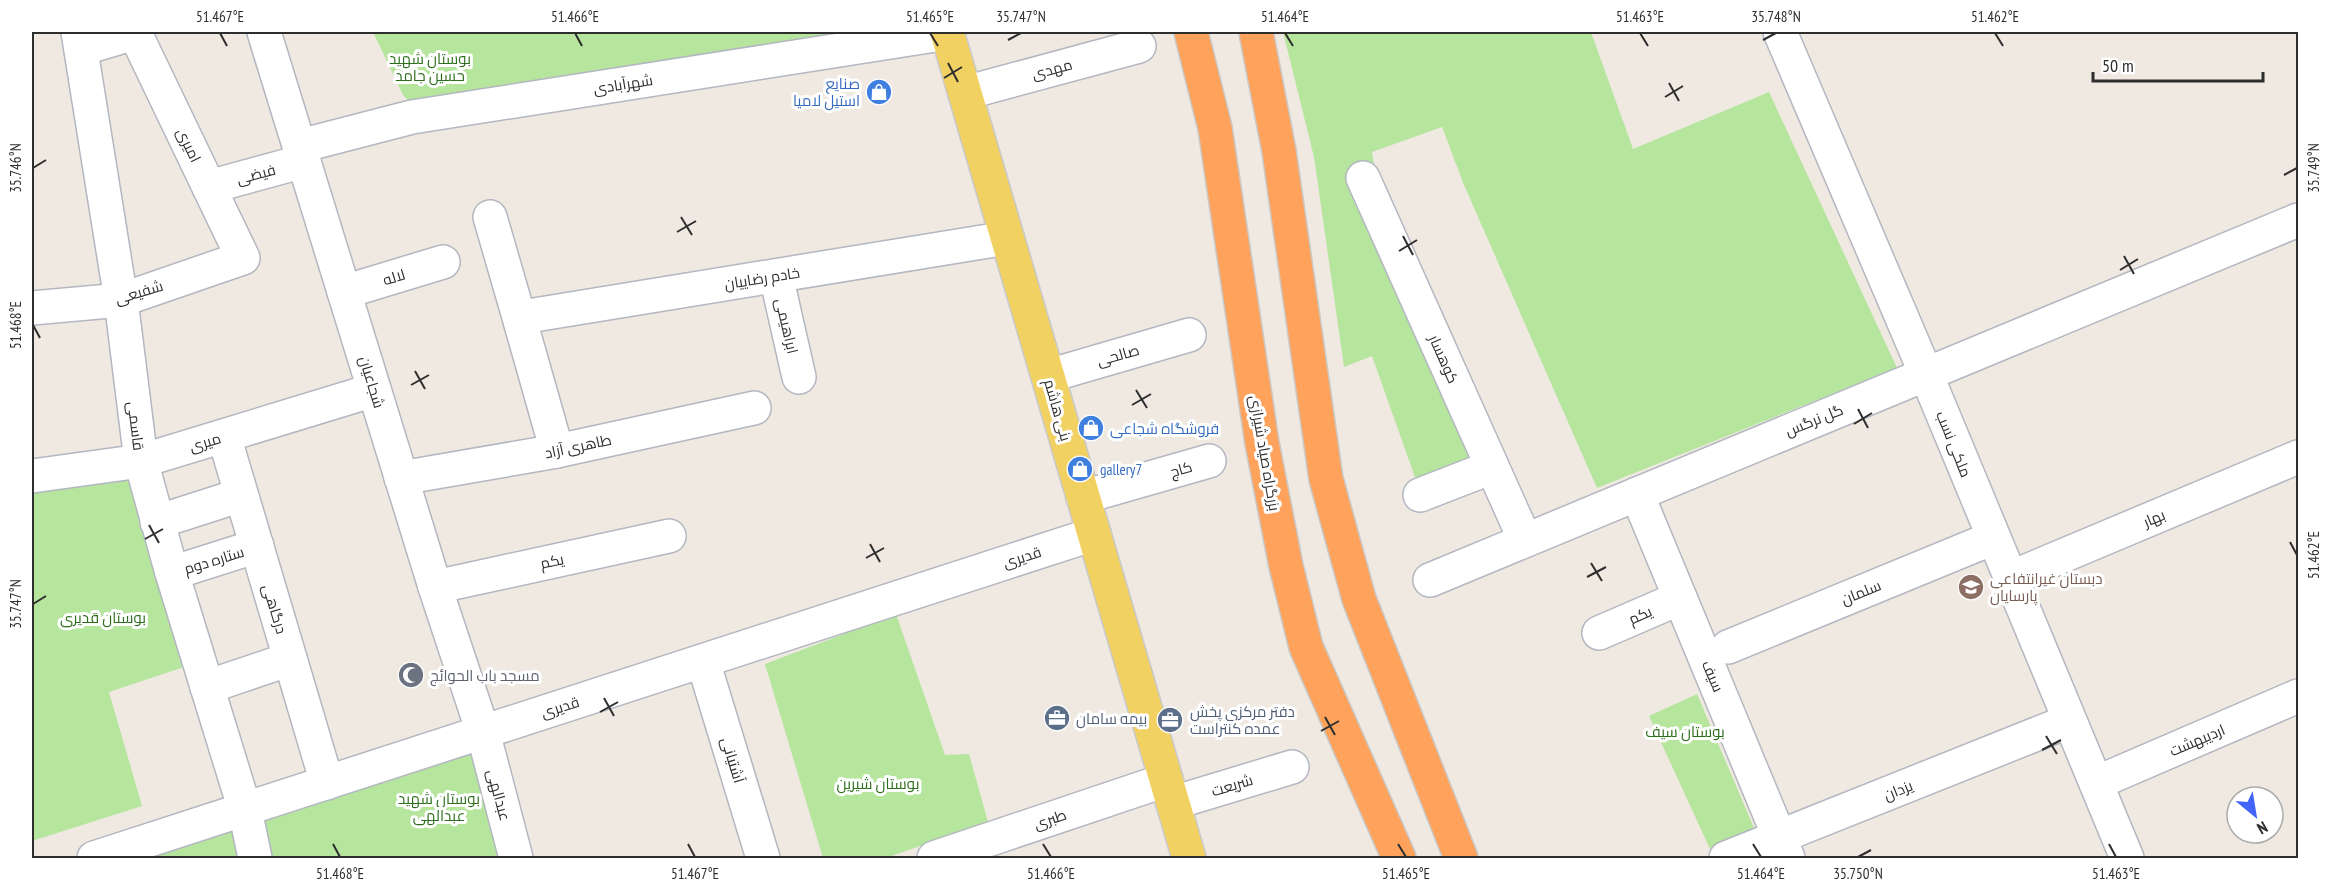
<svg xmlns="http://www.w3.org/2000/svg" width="2330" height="890" font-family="'PT Sans Narrow',Cairo,sans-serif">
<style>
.green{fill:#b6e59e}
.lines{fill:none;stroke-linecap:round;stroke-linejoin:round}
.minor-casing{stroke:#b4b7c1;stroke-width:36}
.major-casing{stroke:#c9c9c9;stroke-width:36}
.highway-casing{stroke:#c9c9c9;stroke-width:36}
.minor{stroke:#fff;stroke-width:33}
.major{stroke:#f2d163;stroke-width:33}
.highway{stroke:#ffa35c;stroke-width:33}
.ticks{fill:none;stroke:#2e2e2e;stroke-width:2}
.labels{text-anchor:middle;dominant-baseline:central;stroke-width:6;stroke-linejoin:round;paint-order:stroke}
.park-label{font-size:15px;fill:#2c6e1b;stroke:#fff}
.street-label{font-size:15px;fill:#2e2e2e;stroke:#fff}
.shop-label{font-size:15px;fill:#366cbe;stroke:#fff;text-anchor:start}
.education-label{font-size:15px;fill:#785e54;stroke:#fff;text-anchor:start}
.worship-label{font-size:15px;fill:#5b616d;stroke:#fff;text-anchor:start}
.service-label{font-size:15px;fill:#4e5e75;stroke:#fff;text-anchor:start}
.neatline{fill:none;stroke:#2e2e2e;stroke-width:2}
.ticks-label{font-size:15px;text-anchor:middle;fill:#2e2e2e}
</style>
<rect width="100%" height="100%" fill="#efe9e1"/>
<g class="green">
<polygon points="373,32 880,32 414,106 403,95"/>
<polygon points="1283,32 1591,32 1633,149 1769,92 1897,368 1597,488 1464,185 1442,127 1372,152 1387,256 1480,458 1416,480 1372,356 1344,367 1314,157"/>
<polygon points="137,472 190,665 109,692 142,806 32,841 32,486"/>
<polygon points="896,614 945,755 969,754 988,822 886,858 823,858 765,664"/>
<polygon points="1697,694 1754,828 1710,849 1649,716"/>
<polygon points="476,740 508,858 262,858 253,812"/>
<polygon points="239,821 246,858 159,858 157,847"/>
</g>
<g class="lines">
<g class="minor-casing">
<g id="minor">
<polyline points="78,32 121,300 141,461 172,573 245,810 255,858"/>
<polyline points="264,32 435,587 483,732 516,858"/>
<polyline points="1780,32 1926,374 2127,858"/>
<polyline points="81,49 138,32"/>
<polyline points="965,93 1139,46"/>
<polyline points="300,146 412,117 948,33"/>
<polyline points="1363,178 1525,540"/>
<polyline points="209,187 304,161"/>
<polyline points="490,217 521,324"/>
<polyline points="776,276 799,377"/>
<polyline points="344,292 443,262"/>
<polyline points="32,308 121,300 243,258 135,33"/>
<polyline points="1048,376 1189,335"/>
<polyline points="224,436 327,783"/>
<polyline points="557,451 521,324 528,316 1007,238"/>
<polyline points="32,476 141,461 374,390"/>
<polyline points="401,478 557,451 754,408"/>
<polyline points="1637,494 1788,858"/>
<polyline points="1420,495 1492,467"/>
<polyline points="1083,497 1209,461"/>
<polyline points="157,522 241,495"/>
<polyline points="172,573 257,546"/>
<polyline points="2010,578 2298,457"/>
<polyline points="1430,580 2298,220"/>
<polyline points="435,587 669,536"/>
<polyline points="1599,633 1680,598"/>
<polyline points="1728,647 1993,538"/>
<polyline points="703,661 763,858"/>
<polyline points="207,687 290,659"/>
<polyline points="2096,783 2298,696"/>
<polyline points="1173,803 1292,767"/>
<polyline points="94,858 1094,534"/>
<polyline points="934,858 1166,780"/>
<polyline points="1726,858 2069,721"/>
</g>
</g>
<g class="major-casing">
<polyline id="major" points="947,32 1189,858"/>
</g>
<g class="highway-casing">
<g id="highway">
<polyline points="1191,32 1215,128 1262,443 1286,566 1306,647 1399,858"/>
<polyline points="1256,32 1279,151 1326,479 1359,599 1461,858"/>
</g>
</g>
<use href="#minor" class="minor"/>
<use href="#major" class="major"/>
<use href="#highway" class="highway"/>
</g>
<path class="ticks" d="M220 33 227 46M575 33 582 46M930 33 938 46M1285 33 1293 46M1640 33 1648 46M1995 33 2003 46M1008 40 1021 33M1763 40 1776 33M948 63 958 82M944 78 962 67M1669 83 1679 101M1665 97 1683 86M33 168 46 160M2284 175 2297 168M681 217 692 235M677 232 696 221M1403 236 1413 255M1399 251 1417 240M2124 256 2134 274M2120 270 2138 259M33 325 40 338M415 371 425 389M411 385 429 375M1136 390 1147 408M1132 405 1151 394M1858 409 1868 428M1854 424 1872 413M149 525 159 543M145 539 163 529M2290 542 2297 555M870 544 880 562M866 558 884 548M1591 563 1602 581M1587 577 1606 567M33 604 46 596M604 698 614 716M600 712 618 702M1325 717 1335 735M1321 731 1339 721M2046 736 2057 754M2042 750 2061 740M333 844 340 857M688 844 695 857M1043 844 1051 857M1398 844 1406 857M1753 844 1761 857M2109 844 2116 857M1858 857 1871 850"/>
<defs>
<g id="shop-disc" transform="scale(1.35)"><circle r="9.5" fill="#3f7fe0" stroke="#fff"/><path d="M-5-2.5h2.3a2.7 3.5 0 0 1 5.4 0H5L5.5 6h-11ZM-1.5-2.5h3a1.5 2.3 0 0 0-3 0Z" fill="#fff"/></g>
<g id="school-disc" transform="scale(1.35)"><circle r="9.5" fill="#8d6e63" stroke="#fff"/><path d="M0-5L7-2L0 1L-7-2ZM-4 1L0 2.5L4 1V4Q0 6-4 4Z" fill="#fff"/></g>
<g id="mosque-disc" transform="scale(1.35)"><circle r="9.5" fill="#6b7280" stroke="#fff"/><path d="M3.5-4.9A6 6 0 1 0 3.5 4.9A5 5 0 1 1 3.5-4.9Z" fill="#fff"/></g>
<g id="office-disc" transform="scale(1.35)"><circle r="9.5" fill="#5c6f8a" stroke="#fff"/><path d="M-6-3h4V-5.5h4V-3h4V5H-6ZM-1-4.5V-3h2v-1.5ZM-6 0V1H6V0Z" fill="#fff"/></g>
</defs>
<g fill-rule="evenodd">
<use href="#shop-disc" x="879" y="92"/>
<use href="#shop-disc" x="1091" y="428"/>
<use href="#shop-disc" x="1080" y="469"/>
<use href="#school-disc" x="1971" y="587"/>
<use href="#mosque-disc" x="411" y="675"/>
<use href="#office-disc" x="1057" y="718"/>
<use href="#office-disc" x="1170" y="720"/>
</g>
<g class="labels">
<g class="park-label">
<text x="430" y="58">بوستان شهید<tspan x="430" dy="17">حسین جامد</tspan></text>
<text x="103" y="617">بوستان قدیری</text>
<text x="1685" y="731">بوستان سیف</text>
<text x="878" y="783">بوستان شیرین</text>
<text x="439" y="798">بوستان شهید<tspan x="439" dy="17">عبدالهی</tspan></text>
</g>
<g class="street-label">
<text transform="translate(1052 69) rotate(-15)">مهدی</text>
<text transform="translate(623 84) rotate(-9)">شهرآبادی</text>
<text transform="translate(189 145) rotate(64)">امیری</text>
<text transform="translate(256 174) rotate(-15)">فیضی</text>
<text transform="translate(394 277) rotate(-17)">لاله</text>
<text transform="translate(762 278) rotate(-9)">خادم رضاییان</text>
<text transform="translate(139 292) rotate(-17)">شفیعی</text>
<text transform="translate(787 326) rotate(77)">ابراهیمی</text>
<text transform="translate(1118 355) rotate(-16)">صالحی</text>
<text transform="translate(1444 359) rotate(66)">کوهسار</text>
<text transform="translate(372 382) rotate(73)">شجاعیان</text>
<text transform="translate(1058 410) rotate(74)">بنی هاشم</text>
<text transform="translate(1814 420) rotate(-22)">گل نرگس</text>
<text transform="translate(136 426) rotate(83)">قاسمی</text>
<text transform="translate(205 442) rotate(-17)">میری</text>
<text transform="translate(1954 444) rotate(68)">ملکی نسب</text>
<text transform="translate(578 446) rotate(-12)">طاهری آزاد</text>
<text transform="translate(1265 453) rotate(80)">بزرگراه صیاد شیرازی</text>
<text transform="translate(1181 469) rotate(-16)">کاج</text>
<text transform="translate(2154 518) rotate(-23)">بهار</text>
<text transform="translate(1022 557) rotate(-18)">قدیری</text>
<text transform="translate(214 560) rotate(-17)">ستاره دوم</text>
<text transform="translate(552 561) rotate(-12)">یکم</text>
<text transform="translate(1861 592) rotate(-22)">سلمان</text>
<text transform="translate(275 609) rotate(73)">درگاهی</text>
<text transform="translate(1640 615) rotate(-24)">یکم</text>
<text transform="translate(1713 676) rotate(67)">سیف</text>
<text transform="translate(560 707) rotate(-18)">قدیری</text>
<text transform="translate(2197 740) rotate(-23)">اردیبهشت</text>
<text transform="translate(733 760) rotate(73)">آشتیانی</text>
<text transform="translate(1232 785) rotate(-17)">شریعت</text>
<text transform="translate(1898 790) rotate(-22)">یزدان</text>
<text transform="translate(499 795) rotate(75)">عبدالهی</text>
<text transform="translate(1050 819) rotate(-19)">طبری</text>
</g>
<g class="shop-label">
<text x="860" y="83" text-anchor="end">صنایع<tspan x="860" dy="17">استیل لامیا</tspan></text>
<text x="1110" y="428">فروشگاه شجاعی</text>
<text x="1100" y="469">gallery7</text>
</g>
<g class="education-label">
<text x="1990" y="578">دبستان غیرانتفاعی<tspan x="1990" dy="17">پارسایان</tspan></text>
</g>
<g class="worship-label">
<text x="430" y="675">مسجد باب الحوائج</text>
</g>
<g class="service-label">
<text x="1190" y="711">دفتر مرکزی پخش<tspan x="1190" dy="17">عمده کنتراست</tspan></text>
<text x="1076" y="718">بیمه سامان</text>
</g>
</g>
<rect width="2330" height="890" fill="none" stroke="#ffffff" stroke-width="66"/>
<g transform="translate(2255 815) rotate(150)"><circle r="28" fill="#ffffff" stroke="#ababab" stroke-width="1.5"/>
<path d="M0-4.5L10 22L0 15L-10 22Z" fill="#4264fb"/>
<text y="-9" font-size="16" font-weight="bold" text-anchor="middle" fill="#2e2e2e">N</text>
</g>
<path d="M2093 72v9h170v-9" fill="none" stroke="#2e2e2e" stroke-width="3"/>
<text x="2102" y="72" font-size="18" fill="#2e2e2e" stroke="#ffffff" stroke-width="4.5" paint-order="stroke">50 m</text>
<rect x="33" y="33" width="2264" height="824" class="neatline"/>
<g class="ticks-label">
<text x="220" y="22">51.467°E</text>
<text x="575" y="22">51.466°E</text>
<text x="930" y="22">51.465°E</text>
<text x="1021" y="22">35.747°N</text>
<text x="1285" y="22">51.464°E</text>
<text x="1640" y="22">51.463°E</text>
<text x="1776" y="22">35.748°N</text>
<text x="1995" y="22">51.462°E</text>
<text transform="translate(2314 168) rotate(-90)" y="5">35.749°N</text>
<text transform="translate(16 168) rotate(-90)" y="5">35.746°N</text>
<text transform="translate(16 325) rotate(-90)" y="5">51.468°E</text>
<text transform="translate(2314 555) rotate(-90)" y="5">51.462°E</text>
<text transform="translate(16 604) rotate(-90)" y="5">35.747°N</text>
<text x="340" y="879">51.468°E</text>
<text x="695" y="879">51.467°E</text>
<text x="1051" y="879">51.466°E</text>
<text x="1406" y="879">51.465°E</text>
<text x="1761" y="879">51.464°E</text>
<text x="1858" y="879">35.750°N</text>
<text x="2116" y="879">51.463°E</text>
</g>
</svg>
